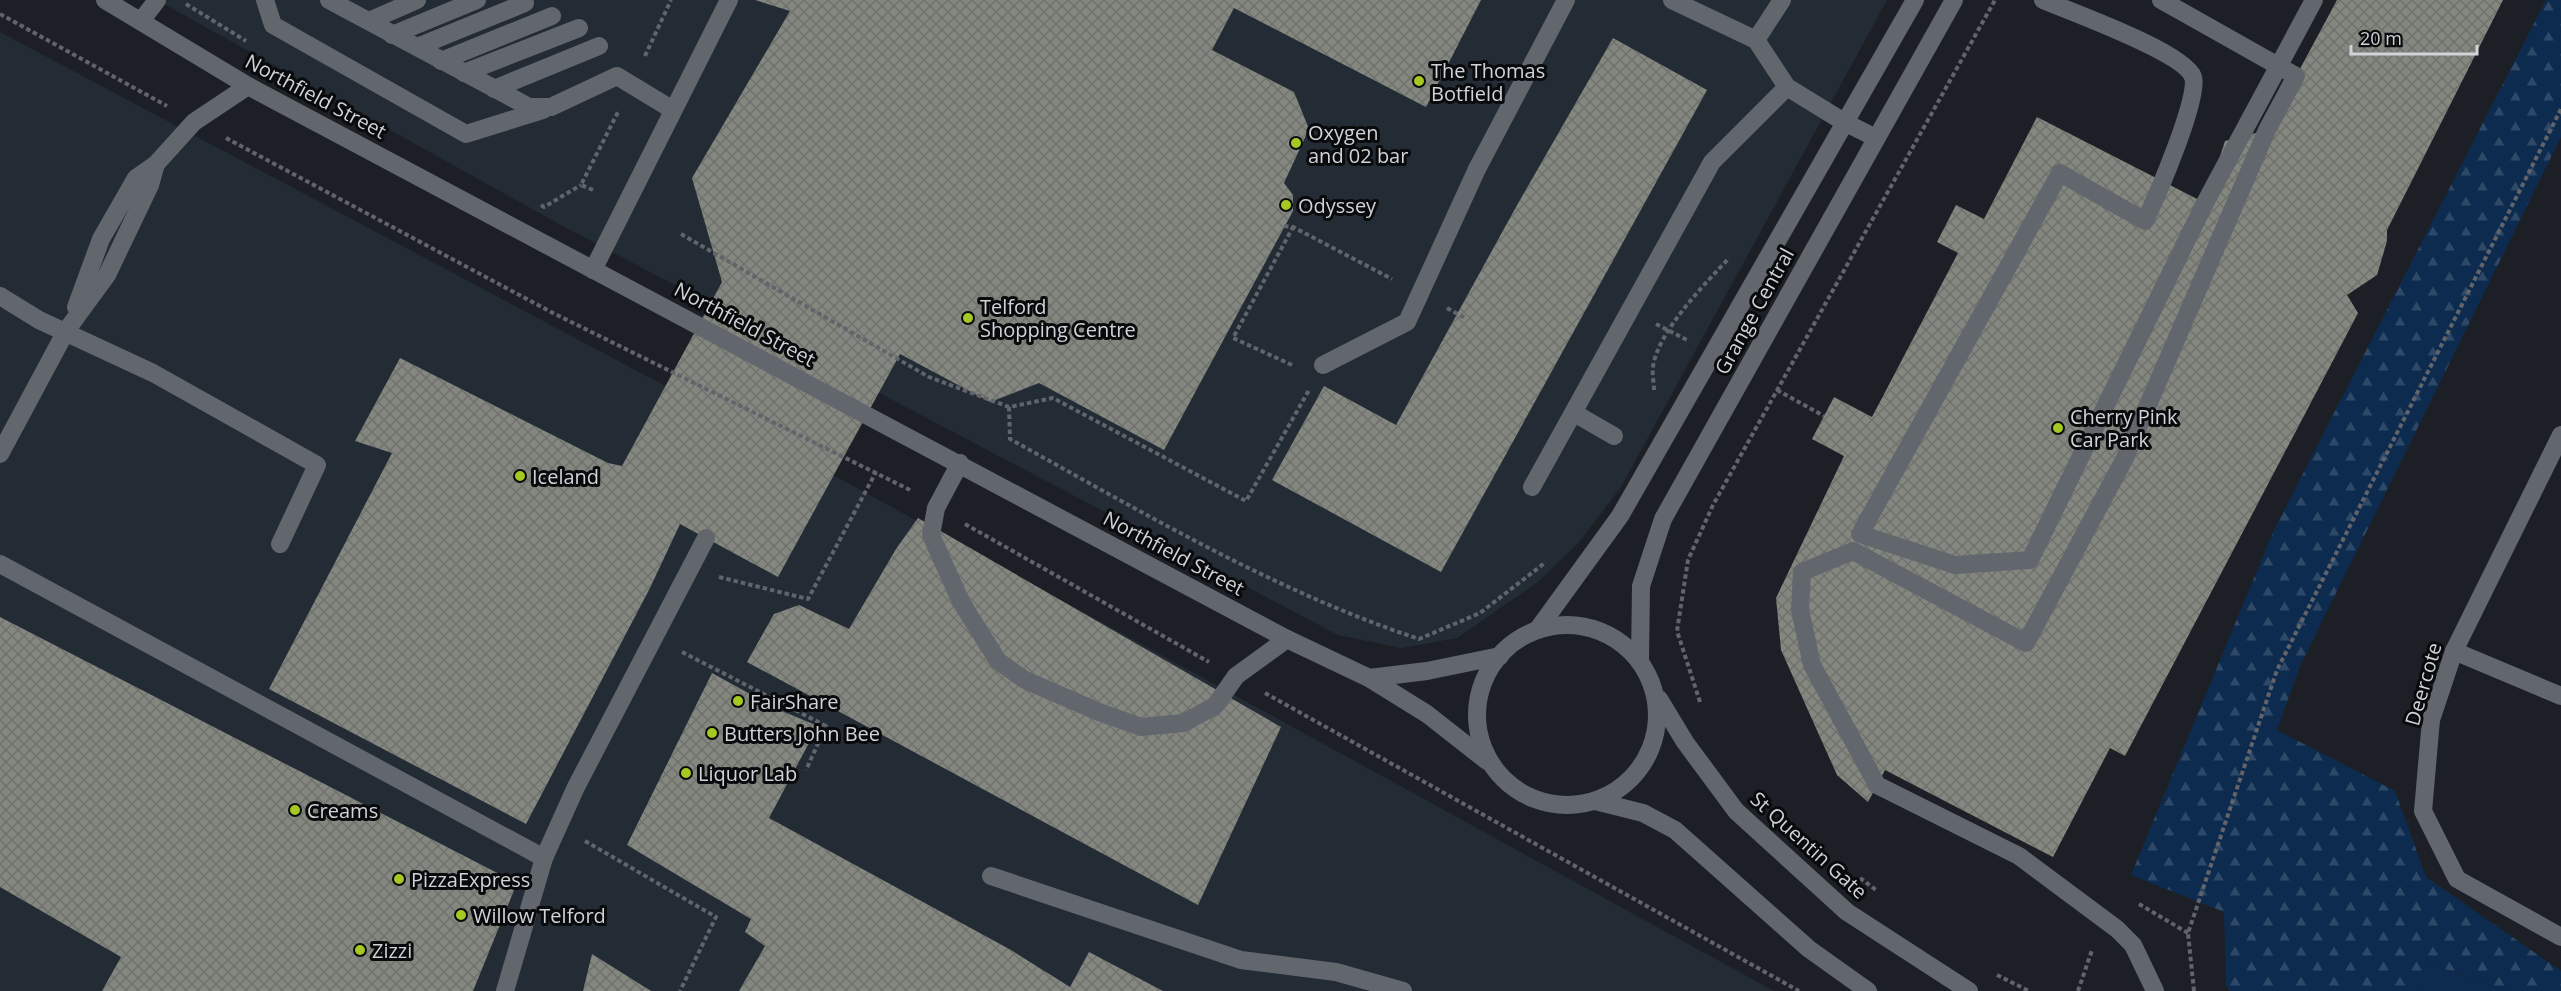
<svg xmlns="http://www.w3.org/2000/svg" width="2561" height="991" font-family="'Open Sans',sans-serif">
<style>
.built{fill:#232b35}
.grass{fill:#0c2b4e}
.forest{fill:url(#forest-firs)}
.building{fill:url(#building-cross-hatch)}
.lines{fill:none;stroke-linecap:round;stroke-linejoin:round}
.path{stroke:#61646a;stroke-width:4;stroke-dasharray:4.5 3;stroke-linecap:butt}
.service{stroke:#62676e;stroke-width:18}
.pedestrian{stroke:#62676e;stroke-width:18}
.minor{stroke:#62676e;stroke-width:18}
.tertiary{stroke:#62676e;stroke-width:18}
.poi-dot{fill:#a5c822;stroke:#080a0c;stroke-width:2}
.labels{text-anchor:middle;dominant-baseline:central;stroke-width:6;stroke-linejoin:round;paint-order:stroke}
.poi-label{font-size:20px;fill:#d0d3d7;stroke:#080a0c;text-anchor:start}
.street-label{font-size:20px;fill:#d0d3d7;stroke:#080a0c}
</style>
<defs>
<pattern id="forest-firs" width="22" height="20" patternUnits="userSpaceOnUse" patternTransform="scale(1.5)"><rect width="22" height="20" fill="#0c2b4e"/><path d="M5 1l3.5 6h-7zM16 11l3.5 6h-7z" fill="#2e4967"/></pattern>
<pattern id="building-cross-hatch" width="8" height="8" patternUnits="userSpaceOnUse" patternTransform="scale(1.5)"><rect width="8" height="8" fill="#84877f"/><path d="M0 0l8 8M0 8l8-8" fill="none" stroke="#6f716c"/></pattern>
</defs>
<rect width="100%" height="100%" fill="#1c2026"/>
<g class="built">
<polygon points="157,0 1887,0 1621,487 1580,541 1538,582 1457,638 1401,648 1338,635 559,224"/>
<polygon points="0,32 846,482 1774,991 0,991"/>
</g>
<polygon class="grass" points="2427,963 2508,991 2418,991"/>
<polygon class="forest" points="2546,0 2561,0 2561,137 2300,666 2277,730 2395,791 2426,877 2561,971 2561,991 2508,991 2428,963 2418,991 2230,991 2226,985 2224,912 2131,875 2273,532"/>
<g class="building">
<polygon points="755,0 1481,0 1426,107 1234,8 1212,50 1294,92 1309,129 1284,183 1293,195 1293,211 1164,450 1039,383 990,402 900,354 778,577 680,524 650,588 526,824 269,689 392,453 355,441 400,358 608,463 622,466 722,282 692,178 790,11"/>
<polygon points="2337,0 2503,0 2387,230 2387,241 2377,275 2347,295 2358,313 2125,756 2110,748 2053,857 1885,770 1868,802 1837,775 1781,650 1776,598 1844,456 1812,439 1834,397 1872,417 1958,253 1937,242 1956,205 1984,219 2037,117 2205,203 2225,141 2267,130"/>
<polygon points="1613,38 1707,90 1441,572 1272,480 1324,386 1396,425 1516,207"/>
<polygon points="918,518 1281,727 1198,905 747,662 774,614 799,605 849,629 896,549"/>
<polygon points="0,617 517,883 473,991 102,991 121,957 0,887"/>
<polygon points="712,673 777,709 818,726 769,818 1011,950 1070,987 1089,952 1163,991 739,991 765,946 745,932 751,919 627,845"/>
<polygon points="592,954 651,991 583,991"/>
</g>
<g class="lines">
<g class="path">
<polyline points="186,4 246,41"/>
<polyline points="0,14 167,106"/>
<polyline points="645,56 671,0"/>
<polyline points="226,138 553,313 910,490"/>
<polyline points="593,190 581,185 618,112"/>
<polyline points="541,205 544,207 581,185"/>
<polyline points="1284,226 1293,227 1392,279"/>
<polyline points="681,234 929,377 1009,407 1053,398 1246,501 1309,390"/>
<polyline points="1447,308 1465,318"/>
<polyline points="1656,324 1687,340"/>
<polyline points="1292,365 1233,338 1293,227"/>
<path d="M1654 390C1654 383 1652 374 1653 367 1658 331 1705 284 1729 258"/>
<polyline points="1777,390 1824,416"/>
<path d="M1009 407 1010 439C1142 512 1274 591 1419 639L1480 613 1546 562"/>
<polyline points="965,524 1209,662"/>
<polyline points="719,577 808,599 876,472"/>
<polyline points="682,652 826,726 806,770"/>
<polyline points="1265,693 1799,991"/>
<polyline points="1700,702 1677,631 1688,560 1713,505 1995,0"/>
<polyline points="585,841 716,917 680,991"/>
<polyline points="1860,878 1876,890"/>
<polyline points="2139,904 2188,933"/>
<polyline points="1997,975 2029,991"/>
<polyline points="2078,991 2092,950"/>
<polyline points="2194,991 2188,933 2277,670 2561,109"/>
</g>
<g class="service">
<polyline points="265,0 273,25 466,134 543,110"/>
<polyline points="329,0 529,107 551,107 617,76 673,110"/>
<polyline points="1672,0 1756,40 1787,87 1844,122 1876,138"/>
<path d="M2043 0C2071 12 2184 52 2193 77 2200 97 2156 198 2145 221L2060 173 1860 534 1955 565 2030 560 2205 203 2314 0"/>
<polyline points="141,21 157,0"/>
<polyline points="369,21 417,0"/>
<polyline points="392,35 477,0"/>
<polyline points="1756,40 1782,0"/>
<polyline points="417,47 525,3"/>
<polyline points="441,61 552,16"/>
<polyline points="464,73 579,28"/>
<polyline points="494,89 599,46"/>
<polyline points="1477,169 1566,0"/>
<polyline points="593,270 729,0"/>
<polyline points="0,296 39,320 153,373 317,465 280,544"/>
<polyline points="76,307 101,239 136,178 156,164 194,122 248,86"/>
<polyline points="1574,413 1614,436"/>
<polyline points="0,454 66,331 107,275 150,185 156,164"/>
<polyline points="960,463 936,508 931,535 961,602 998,661 1025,680 1099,712 1141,727 1183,723 1215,706 1236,676 1287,639"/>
<polyline points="1532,487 1712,162 1787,87"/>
<polyline points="991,876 1241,960 1336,972 1403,991"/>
<polyline points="2155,991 2133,945 2117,929 2019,856 1877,785 1812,665 1800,610 1802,572 1853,551 2026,643 2125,458 2267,130 2296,76 2161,0"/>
</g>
<g class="pedestrian">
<polyline points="1323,365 1407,322 1477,169"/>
<polyline points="0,564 544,858"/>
<polyline points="505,991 544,858 576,787 706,538"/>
</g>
<g class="minor">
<polyline points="2561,435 2454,651 2431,720 2423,811 2457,879 2561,937"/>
<polyline points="2454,651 2561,696"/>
</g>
<g class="tertiary">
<polyline points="105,0 248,86 1287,639 1369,678 1427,714 1487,761"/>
<circle cx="1567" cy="715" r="90"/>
<polyline points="1538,629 1620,516 1915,0"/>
<polyline points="1640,659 1641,586 1663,519 1954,0"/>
<polyline points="1369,678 1427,671 1500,656"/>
<polyline points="1659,699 1685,742 1736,811 1847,912 1969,991"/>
<polyline points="1595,801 1643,813 1675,830 1809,949 1868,991"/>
</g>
</g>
<g class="poi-dot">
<circle cx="1419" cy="81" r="6"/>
<circle cx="1296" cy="143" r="6"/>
<circle cx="1286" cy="205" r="6"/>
<circle cx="968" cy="318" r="6"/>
<circle cx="2058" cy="428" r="6"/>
<circle cx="520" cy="476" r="6"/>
<circle cx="738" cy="701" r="6"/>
<circle cx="712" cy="733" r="6"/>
<circle cx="686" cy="773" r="6"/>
<circle cx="295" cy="810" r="6"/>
<circle cx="399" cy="879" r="6"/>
<circle cx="461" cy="915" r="6"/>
<circle cx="360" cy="950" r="6"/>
</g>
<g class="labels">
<g class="poi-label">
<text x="1431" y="70">The Thomas<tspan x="1431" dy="23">Botfield</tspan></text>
<text x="1308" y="132">Oxygen<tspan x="1308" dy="23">and 02 bar</tspan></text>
<text x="1298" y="205">Odyssey</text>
<text x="980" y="306">Telford<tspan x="980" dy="23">Shopping Centre</tspan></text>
<text x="2070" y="416">Cherry Pink<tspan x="2070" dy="23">Car Park</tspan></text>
<text x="532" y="476">Iceland</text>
<text x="750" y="701">FairShare</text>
<text x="724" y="733">Butters John Bee</text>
<text x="698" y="773">Liquor Lab</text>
<text x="307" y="810">Creams</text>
<text x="411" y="879">PizzaExpress</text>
<text x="473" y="915">Willow Telford</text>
<text x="372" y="950">Zizzi</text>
</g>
<g class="street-label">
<text transform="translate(316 96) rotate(28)">Northfield Street</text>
<text transform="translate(1754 311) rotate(-61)">Grange Central</text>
<text transform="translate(745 324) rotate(28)">Northfield Street</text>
<text transform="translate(1174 553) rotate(28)">Northfield Street</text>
<text transform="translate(2423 684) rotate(-74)">Deercote</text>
<text transform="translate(1809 845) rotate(42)">St Quentin Gate</text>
</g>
</g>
<path d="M2351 45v9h126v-9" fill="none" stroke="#d0d3d7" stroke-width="3"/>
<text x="2360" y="45" font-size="18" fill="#d0d3d7" stroke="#080a0c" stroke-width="4.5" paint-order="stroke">20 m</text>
</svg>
